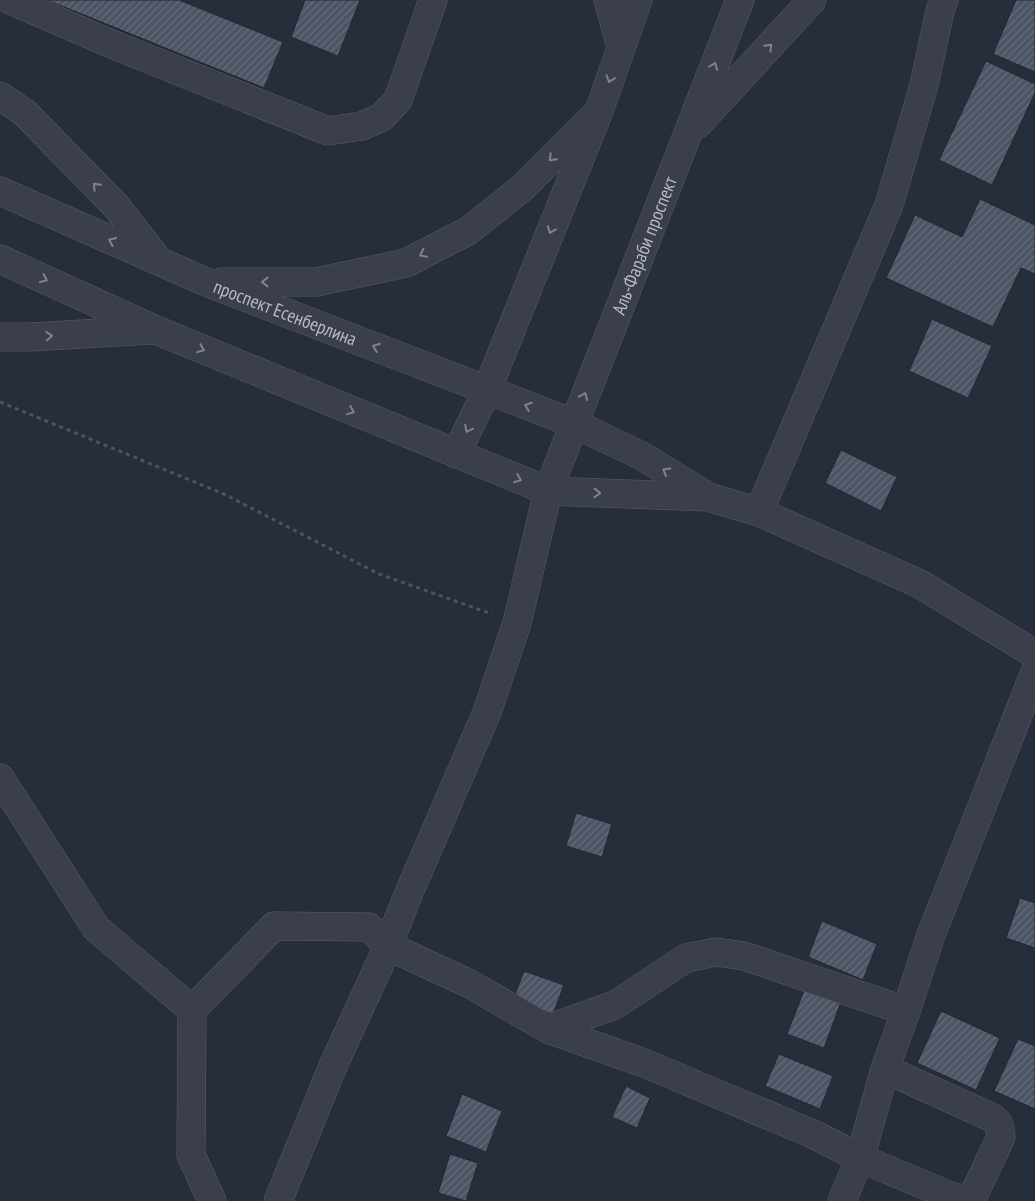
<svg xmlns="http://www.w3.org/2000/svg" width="1035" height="1201" font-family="'PT Sans Narrow',sans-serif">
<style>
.building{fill:url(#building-hatch);stroke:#212632}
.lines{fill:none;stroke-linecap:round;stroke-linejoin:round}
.minor-casing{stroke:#585d69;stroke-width:29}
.path{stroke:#48575b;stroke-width:3;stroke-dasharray:4 4;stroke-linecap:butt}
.minor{stroke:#3a3f4b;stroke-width:28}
.oneway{stroke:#7e838f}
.labels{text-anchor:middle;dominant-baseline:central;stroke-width:4;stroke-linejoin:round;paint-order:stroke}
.street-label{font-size:19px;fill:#b6bbc7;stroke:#1f2430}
</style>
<defs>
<pattern id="building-hatch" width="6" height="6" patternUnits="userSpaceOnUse" patternTransform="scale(1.25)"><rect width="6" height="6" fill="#4d5564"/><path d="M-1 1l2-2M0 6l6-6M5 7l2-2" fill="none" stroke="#646c79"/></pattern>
</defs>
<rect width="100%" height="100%" fill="#262d3b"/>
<g class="building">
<polygon points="47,0 179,0 283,42 264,88"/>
<polygon points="305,0 360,0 338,56 291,37"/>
<polygon points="1016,0 1035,0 1035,72 993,54"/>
<polygon points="986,61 1035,84 1035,93 992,185 939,160"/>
<polygon points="980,199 1035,225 1035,274 1021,268 993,327 886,278 915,215 962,237"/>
<polygon points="932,319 992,346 968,398 909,371"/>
<polygon points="841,450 897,477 881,511 825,483"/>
<polygon points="576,813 612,824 602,857 566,846"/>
<polygon points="1020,898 1035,903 1035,948 1006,938"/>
<polygon points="822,921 877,944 863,980 808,957"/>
<polygon points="524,971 564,985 553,1014 513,1000"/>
<polygon points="805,988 841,1002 824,1048 787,1034"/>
<polygon points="941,1011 1000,1038 976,1090 917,1063"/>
<polygon points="1018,1039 1035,1046 1035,1109 994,1091"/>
<polygon points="779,1054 833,1076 820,1109 765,1086"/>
<polygon points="626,1086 650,1098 637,1128 612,1117"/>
<polygon points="462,1094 502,1111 486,1152 446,1136"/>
<polygon points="450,1154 478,1163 466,1201 438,1193"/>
</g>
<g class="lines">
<g class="minor-casing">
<g id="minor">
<polyline points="10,0 114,45 328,131 362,126 382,117 398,100 433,0"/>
<polyline points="608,0 621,47"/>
<polyline points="0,96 25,113 116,206 158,260"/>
<polyline points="698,124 812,0"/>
<path id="s1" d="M0 191 206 282 573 423 642 456 707 496"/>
<polyline points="0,259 156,330 548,491 708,497 759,512 920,584 1035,654"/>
<polyline points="222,282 316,282 406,263 468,231 521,189 591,119"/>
<polyline points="0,337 30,337 152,330"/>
<polyline points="456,454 487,390 599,111 638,0"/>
<polyline points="759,512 889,205 924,85 940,11 944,0"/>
<polyline points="0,778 96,928 192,1010 191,1155 212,1201"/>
<polyline points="192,1010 274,926 369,927 388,946 470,984 548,1029 644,1063 813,1134 860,1158 953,1197 965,1199 974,1194 1001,1137 999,1124 993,1118 885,1069"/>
<polyline points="548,1029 615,1005 686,958 716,952 744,956 906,1011"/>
<path id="s2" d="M278 1201 333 1066 388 946 408 895 487 712 517 623 548 491 740 0"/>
<polyline points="842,1201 860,1158 885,1069 906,1011 931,935 1035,672"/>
</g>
</g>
<polyline class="path" points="0,402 224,494 379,574 492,614"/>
<use href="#minor" class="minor"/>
</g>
<defs><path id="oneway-chevron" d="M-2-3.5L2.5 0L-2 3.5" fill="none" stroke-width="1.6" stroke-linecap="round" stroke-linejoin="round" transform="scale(1.25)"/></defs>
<g class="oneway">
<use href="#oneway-chevron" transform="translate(769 47) rotate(-47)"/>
<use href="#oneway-chevron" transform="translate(714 66) rotate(-69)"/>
<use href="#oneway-chevron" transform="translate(610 79) rotate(109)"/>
<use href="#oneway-chevron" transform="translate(552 158) rotate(135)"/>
<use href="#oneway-chevron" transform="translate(96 186) rotate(-134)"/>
<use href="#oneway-chevron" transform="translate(551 230) rotate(112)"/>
<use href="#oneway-chevron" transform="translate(112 241) rotate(-156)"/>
<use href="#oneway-chevron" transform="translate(423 254) rotate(153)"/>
<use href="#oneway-chevron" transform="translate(44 279) rotate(25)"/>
<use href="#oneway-chevron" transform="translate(265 282) rotate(-180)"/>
<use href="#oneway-chevron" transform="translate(49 336) rotate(-3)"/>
<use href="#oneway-chevron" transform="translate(376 347) rotate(-159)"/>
<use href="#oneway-chevron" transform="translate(201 349) rotate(22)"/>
<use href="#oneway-chevron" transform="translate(584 396) rotate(-68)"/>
<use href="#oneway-chevron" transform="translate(528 406) rotate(-159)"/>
<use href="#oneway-chevron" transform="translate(351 411) rotate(22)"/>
<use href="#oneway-chevron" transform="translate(468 429) rotate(116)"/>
<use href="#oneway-chevron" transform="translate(666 471) rotate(-149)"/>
<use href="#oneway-chevron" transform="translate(518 479) rotate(22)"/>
<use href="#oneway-chevron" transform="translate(597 493) rotate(2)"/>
</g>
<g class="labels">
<g class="street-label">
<text stroke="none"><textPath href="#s2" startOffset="1025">Аль-Фараби проспект</textPath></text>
<text stroke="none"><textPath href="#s1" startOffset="310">проспект Есенберлина</textPath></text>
</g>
</g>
</svg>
